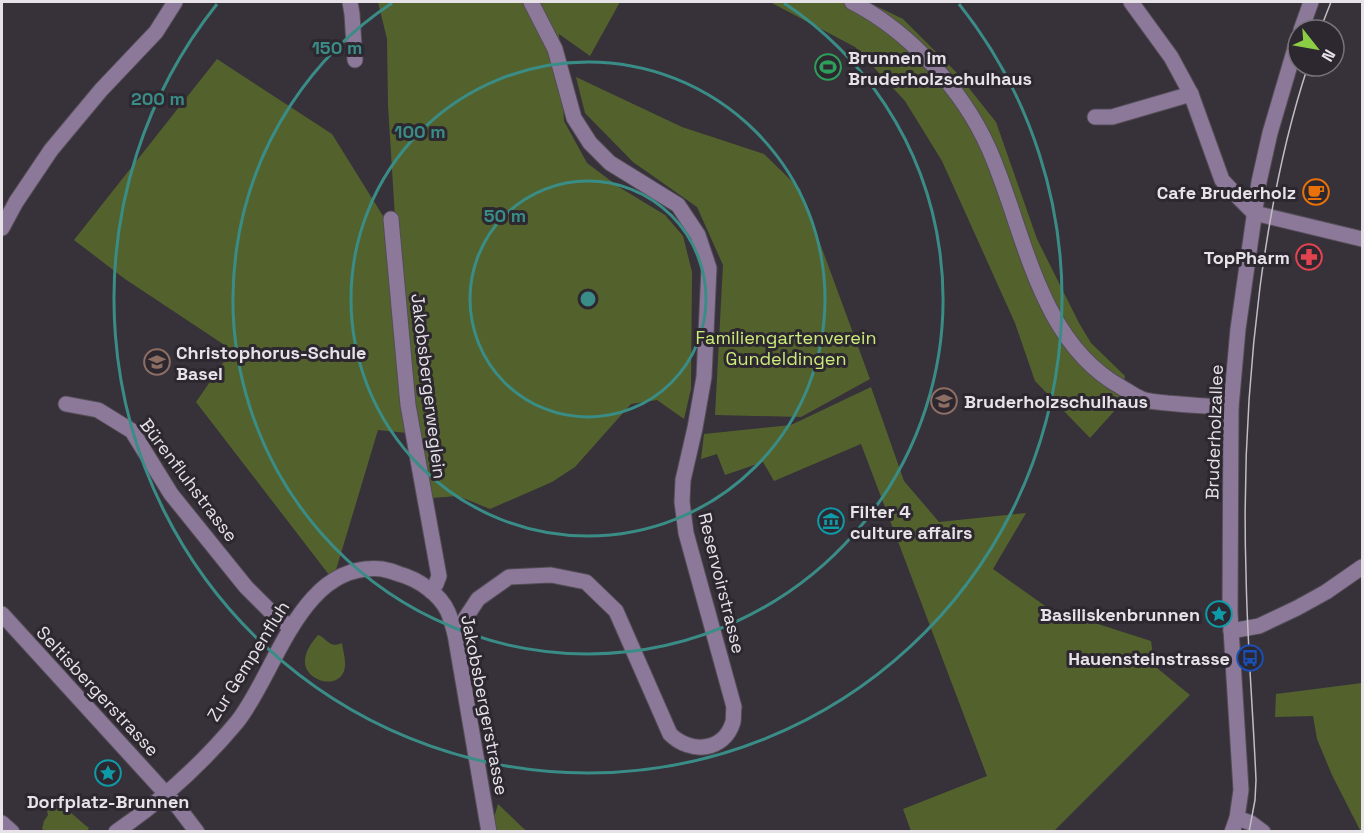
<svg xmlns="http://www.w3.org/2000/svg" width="1364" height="833" font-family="'Space Grotesk',sans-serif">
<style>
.green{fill:#53622d}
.water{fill:#142526}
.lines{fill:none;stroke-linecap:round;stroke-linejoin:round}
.minor-casing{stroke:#534d56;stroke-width:17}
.minor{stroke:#8c7999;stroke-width:15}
.tram{stroke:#c1bdc4;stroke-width:1.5}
.ring{fill:none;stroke:#3a8c86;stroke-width:3}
.labels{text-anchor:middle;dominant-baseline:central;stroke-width:6;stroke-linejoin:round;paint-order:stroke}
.poi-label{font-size:18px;font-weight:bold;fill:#e6e2e8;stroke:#2d2730;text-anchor:start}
.park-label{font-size:18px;fill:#cded7a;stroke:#2d2730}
.street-label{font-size:18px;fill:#e6e2e8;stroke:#2d2730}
.centre{fill:#3a8c86;stroke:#2d2730;stroke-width:3}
.ring-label{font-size:18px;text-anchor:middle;font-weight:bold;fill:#3a8c86;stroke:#2d2730;stroke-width:6;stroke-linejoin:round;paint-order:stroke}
</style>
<rect width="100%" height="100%" fill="#37313a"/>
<g class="green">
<polygon points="378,2 620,2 590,56 559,34 564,121 587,163 619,187 665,215 683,236 692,272 691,389 684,419 657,400 631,404 575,467 552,482 490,509 458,496 431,498 414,409 396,234 388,105 387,39"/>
<polygon points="770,2 868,2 903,19 956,72 996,122 1037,239 1079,323 1091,343 1125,376 1117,408 1090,438 1035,381 1015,323 942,161 905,101 855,47"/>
<polygon points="217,59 332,134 388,224 407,433 378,430 333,580 196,402 232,350 125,279 74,240"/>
<polygon points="576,77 682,127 764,154 800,189 870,379 801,417 715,415 723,265 697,207 633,162 585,113"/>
<polygon points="871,387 904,481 939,522 1026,513 993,569 1048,608 1151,641 1153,655 1146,659 1190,695 1054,831 911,831 903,809 987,776 861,444 774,481 763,462 725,475 717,454 701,459 704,434 791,425"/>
<path d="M318 635C327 638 329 649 342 643 343 651 347 663 344 671 337 691 303 680 305 660 306 650 312 642 318 635Z"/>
<polygon points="1362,683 1362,831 1361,832 1332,775 1317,739 1313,716 1275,717 1276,694"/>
<path d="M58 803C70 810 78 820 89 828L87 831H47L42 829 44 821 48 815 47 811Z"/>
<polygon points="498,804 523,828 527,831 490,832"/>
</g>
<polygon class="water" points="825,58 841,71 834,79 819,65 820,59"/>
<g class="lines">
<g class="minor-casing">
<g id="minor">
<polyline points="350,2 352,14 355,60"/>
<path d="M852 2C909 31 963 90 989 149 1025 230 1037 340 1121 387 1128 391 1137 398 1145 400 1152 402 1160 402 1167 403 1189 405 1210 407 1231 407"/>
<polyline points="1131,2 1171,57 1191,94 1222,180 1240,199 1254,213 1362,239"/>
<polyline points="1301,30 1311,2"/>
<polyline points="1095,117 1112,117 1191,94"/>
<polyline points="391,219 408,405 439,576 436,584 431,591"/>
<polyline points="2,228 16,202 51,150 101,90 156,32 175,2"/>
<polyline points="66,404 98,410 132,431 171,494 246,587 269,610 291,628"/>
<polyline points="2,614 178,807 197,832"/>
<polyline points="1231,631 1259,626 1297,608 1326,592 1362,567"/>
<path d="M455 634 478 599 509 577 551 575 586 582 616 611 670 734C690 754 724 752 733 722 734 717 733 712 734 707L686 533 682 502 683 480 695 428 704 377 709 268 698 235 678 205 610 163 590 143 574 118 555 49 531 2"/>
<polyline points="1237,818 1251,823 1263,832"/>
<polyline points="2,823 12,832"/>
<path d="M116 832C161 801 202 764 237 722 277 672 300 561 382 569 388 570 394 572 399 574 418 579 440 594 448 612 451 619 453 627 455 634L489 832"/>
<polyline points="1232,832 1237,818 1241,790 1230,613 1231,407 1238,329 1259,182 1270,133 1298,38"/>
</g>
</g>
<use href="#minor" class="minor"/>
<g class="tram">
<polyline points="1320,30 1331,2"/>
<path d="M1249 832 1255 800 1256 780C1253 710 1247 641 1246 572 1243 477 1248 381 1260 287 1270 212 1284 138 1308 66"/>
</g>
</g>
<g class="ring">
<circle cx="588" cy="299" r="118"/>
<circle cx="588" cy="299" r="237"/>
<path d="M784 3A355 355 0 1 1 392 3"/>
<path d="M959 4A474 474 0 1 1 217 4"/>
</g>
<defs>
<g id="stadium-ring" transform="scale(1.35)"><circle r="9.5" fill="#2d2730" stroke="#2e9e5b" stroke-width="1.5"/><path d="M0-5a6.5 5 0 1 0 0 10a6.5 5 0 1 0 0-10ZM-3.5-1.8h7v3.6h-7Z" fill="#2e9e5b"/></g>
<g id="cafe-ring" transform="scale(1.35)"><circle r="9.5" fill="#2d2730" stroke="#e8710a" stroke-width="1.5"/><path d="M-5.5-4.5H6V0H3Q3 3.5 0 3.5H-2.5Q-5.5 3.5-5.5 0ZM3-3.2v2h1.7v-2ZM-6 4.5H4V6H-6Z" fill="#e8710a"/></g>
<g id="pharmacy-ring" transform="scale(1.35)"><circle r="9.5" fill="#2d2730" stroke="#e0444e" stroke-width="1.5"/><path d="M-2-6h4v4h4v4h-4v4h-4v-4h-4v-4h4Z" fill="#e0444e"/></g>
<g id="school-ring" transform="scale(1.35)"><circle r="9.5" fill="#2d2730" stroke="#8d6e63" stroke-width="1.5"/><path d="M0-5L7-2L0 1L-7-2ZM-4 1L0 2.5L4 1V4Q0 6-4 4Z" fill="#8d6e63"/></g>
<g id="museum-ring" transform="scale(1.35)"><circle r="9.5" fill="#2d2730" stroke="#0f9aa8" stroke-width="1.5"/><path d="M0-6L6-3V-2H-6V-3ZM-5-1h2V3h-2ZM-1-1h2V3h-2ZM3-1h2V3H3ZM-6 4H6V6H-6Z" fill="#0f9aa8"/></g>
<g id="sight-ring" transform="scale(1.35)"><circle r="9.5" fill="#2d2730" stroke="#0f9aa8" stroke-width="1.5"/><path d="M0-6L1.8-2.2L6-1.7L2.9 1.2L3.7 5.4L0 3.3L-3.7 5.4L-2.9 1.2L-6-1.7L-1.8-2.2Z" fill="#0f9aa8"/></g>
<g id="bus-ring" transform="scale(1.35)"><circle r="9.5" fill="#2d2730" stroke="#1a4fb4" stroke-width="1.5"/><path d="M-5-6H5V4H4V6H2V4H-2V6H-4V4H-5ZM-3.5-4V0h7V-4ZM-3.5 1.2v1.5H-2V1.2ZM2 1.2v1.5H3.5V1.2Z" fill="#1a4fb4"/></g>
</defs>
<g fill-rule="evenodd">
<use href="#stadium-ring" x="828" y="67"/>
<use href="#cafe-ring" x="1316" y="192"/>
<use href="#pharmacy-ring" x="1309" y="257"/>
<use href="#school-ring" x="157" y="362"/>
<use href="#school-ring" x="944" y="401"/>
<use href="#museum-ring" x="831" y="521"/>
<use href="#sight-ring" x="1219" y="614"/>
<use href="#bus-ring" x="1250" y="658"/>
<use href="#sight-ring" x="108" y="773"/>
</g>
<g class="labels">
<g class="poi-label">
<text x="848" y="57">Brunnen im<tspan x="848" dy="21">Bruderholzschulhaus</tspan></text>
<text x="1296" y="192" text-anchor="end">Cafe Bruderholz</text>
<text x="1290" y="257" text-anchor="end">TopPharm</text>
<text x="176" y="352">Christophorus-Schule<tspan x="176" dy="21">Basel</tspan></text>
<text x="964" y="401">Bruderholzschulhaus</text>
<text x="850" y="511">Filter 4<tspan x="850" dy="21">culture affairs</tspan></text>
<text x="1200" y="614" text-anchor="end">Basiliskenbrunnen</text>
<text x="1230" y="658" text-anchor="end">Hauensteinstrasse</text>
<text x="108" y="801" text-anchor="middle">Dorfplatz-Brunnen</text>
</g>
<g class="park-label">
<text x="786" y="337">Familiengartenverein<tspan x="786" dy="21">Gundeldingen</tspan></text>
</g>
<g class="street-label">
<text transform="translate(429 386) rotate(83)">Jakobsbergerweglein</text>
<text transform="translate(1214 432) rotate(-88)">Bruderholzallee</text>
<text transform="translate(189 480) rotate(53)">Bürenfluhstrasse</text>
<text transform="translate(722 583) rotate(76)">Reservoirstrasse</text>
<text transform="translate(248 661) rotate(-58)">Zur Gempenfluh</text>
<text transform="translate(98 691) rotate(47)">Seltisbergerstrasse</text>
<text transform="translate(485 705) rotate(79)">Jakobsbergerstrasse</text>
</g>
</g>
<circle cx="588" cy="299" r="9" class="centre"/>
<g class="ring-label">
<text x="337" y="54">150 m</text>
<text x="158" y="105">200 m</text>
<text x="420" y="138">100 m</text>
<text x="505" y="222">50 m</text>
</g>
<rect width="1364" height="833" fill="none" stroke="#e6e2e8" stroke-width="6"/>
<g transform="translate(1316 48) rotate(121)"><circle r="28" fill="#2d2730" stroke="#77727a" stroke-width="1.5"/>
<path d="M0-4.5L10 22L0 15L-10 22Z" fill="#8bce46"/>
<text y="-9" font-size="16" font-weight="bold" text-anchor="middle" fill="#e6e2e8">N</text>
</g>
</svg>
